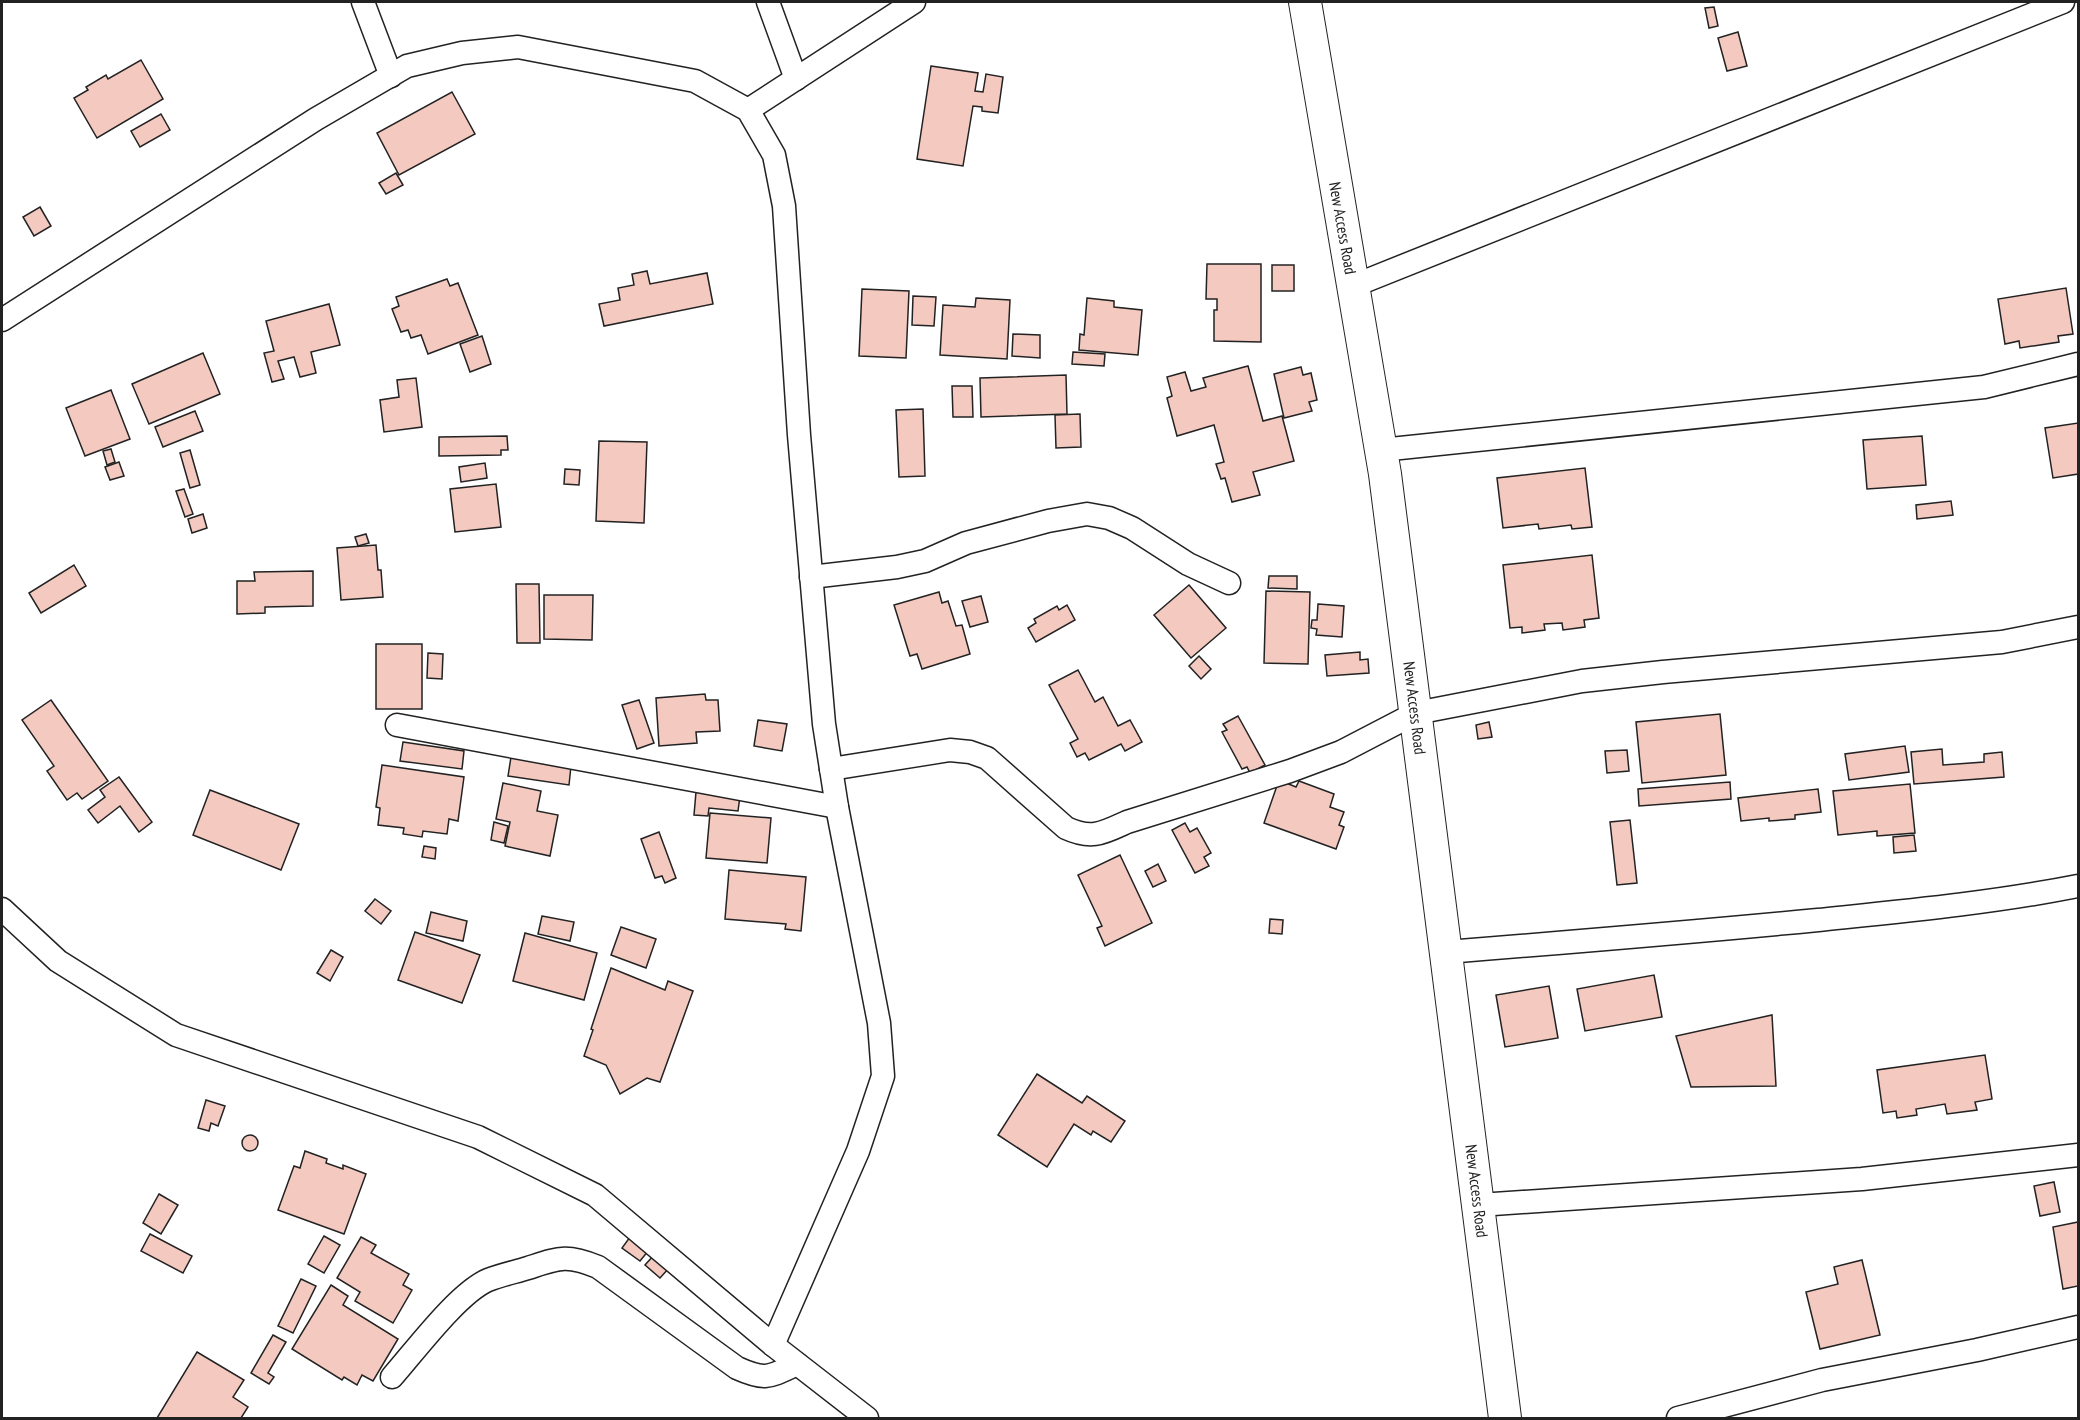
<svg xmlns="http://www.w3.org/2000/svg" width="2080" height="1420" font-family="'PT Sans Narrow',sans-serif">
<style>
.building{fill:#f3c9c0;stroke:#222;stroke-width:1.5}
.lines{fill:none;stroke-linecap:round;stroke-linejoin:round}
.street-casing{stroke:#222;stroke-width:25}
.secondary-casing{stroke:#222;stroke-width:34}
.street{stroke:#fff;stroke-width:22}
.secondary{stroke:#fff;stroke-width:32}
.labels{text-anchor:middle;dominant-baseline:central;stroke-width:4.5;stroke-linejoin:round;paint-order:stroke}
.street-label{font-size:16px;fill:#222;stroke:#fff}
</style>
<rect width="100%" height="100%" fill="#fff"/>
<g class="building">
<polygon points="1714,7 1718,26 1709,28 1705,8"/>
<polygon points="1738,32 1747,66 1727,71 1718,38"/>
<polygon points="141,60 163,99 97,138 74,98 88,90 86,87 106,75 108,79"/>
<polygon points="931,66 978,73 975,91 983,92 986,74 1003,77 998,113 982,111 982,107 973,106 963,166 917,159"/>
<polygon points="452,92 475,134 399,175 377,133"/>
<polygon points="161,114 170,130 140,147 131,131"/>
<polygon points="396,173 403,185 386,194 379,183"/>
<polygon points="40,207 51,226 34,236 23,217"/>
<polygon points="1207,264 1261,264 1261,342 1214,341 1214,310 1217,310 1217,299 1206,299"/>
<rect x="1272" y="265" width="22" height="26"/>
<polygon points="647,271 650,284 707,273 713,304 604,326 599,304 620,300 618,288 634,285 632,274"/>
<polygon points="447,279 450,286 458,283 478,335 428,354 421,335 411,338 408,330 401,332 392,309 399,306 396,297"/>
<polygon points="2066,288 2073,334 2058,336 2059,342 2020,348 2019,341 2005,344 1998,299"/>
<polygon points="862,289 909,291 906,358 859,356"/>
<polygon points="913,296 936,297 934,326 912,325"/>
<polygon points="976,298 1010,300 1007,359 940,355 943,305 975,307"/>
<polygon points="1087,298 1114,301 1114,307 1142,310 1138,355 1079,350 1080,334 1084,335"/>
<polygon points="329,304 340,345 311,352 316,373 300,377 294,357 278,361 284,379 272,382 264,353 274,351 266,321"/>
<polygon points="1013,334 1040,335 1040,358 1012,356"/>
<polygon points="482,336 491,364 470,372 460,344"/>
<polygon points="1073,352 1105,354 1104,366 1072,364"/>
<polygon points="203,353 220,394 149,424 132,384"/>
<polygon points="1248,366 1263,421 1282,416 1294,461 1253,472 1260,495 1232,502 1225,478 1221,479 1216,464 1224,462 1214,425 1177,436 1167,398 1172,396 1167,377 1185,372 1191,391 1206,387 1203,378"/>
<polygon points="1301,367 1303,375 1311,373 1317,400 1309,402 1312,411 1284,418 1274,374"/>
<polygon points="1066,375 1067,414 981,417 980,378"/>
<polygon points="416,378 422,427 384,432 380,400 399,397 397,380"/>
<polygon points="952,386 972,386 973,417 953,417"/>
<polygon points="111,390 130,439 85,456 66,408"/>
<polygon points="923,409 925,476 899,477 896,410"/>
<polygon points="195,411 203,431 163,447 155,427"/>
<polygon points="1080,414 1081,447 1056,448 1055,415"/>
<polygon points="2078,423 2078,474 2053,478 2045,428"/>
<polygon points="507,436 508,450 501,450 501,455 439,456 439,437"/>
<polygon points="1922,436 1926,485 1867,489 1863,440"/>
<polygon points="599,441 647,442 644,523 596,521"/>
<polygon points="111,449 115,462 107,465 103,451"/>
<polygon points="190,450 200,485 190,488 180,453"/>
<polygon points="119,462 124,476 110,480 105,467"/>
<polygon points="485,463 487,478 461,482 459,467"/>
<polygon points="1585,468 1592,527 1572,529 1571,525 1539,529 1538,524 1503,528 1497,478"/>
<polygon points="565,469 580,470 579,485 564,484"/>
<polygon points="496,484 501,527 455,532 450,489"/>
<polygon points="184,489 193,514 185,517 176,491"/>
<polygon points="1951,501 1953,515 1917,519 1916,505"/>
<polygon points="203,514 207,528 192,533 188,519"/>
<polygon points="366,534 369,543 358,546 355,537"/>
<polygon points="376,545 378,570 381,570 383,597 341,600 337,548"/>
<polygon points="1592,555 1599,618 1584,620 1585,627 1563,630 1562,623 1544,624 1545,630 1522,633 1522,627 1510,628 1503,565"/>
<polygon points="74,565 86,586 41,613 29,593"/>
<polygon points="313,571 313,606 265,607 265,613 237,614 237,581 255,581 254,572"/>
<polygon points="1269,576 1297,576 1297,589 1268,588"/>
<polygon points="516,584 539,584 540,643 517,643"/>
<polygon points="1189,585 1226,628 1191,658 1154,615"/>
<polygon points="1266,591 1310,592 1308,664 1264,663"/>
<polygon points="939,592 942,603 948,601 956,626 962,625 970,654 922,669 917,654 910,656 894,605"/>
<polygon points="544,595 593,595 592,640 544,639"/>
<polygon points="981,596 988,622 970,627 962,601"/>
<polygon points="1318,604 1344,606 1342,637 1316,635 1317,629 1311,628 1312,620 1317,620"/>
<polygon points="1067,605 1075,620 1036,642 1028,628 1036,623 1034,619 1057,606 1059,610"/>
<rect x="376" y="644" width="46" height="65"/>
<polygon points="1360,652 1360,660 1368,659 1369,673 1327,676 1325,655"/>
<polygon points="428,653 443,654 442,679 427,678"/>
<polygon points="1199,656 1211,669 1201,679 1189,666"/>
<polygon points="1078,670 1095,702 1103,697 1118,726 1130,720 1142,742 1125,751 1121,744 1089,760 1085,753 1077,757 1070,743 1078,739 1049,685"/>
<polygon points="705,694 706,700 718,700 720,731 696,732 697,743 659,746 656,698"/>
<polygon points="51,700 108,781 82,799 77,793 67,800 47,771 54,766 22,720"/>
<polygon points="639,700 654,743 637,749 622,705"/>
<polygon points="1720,714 1726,775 1642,783 1636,722"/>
<polygon points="1238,716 1265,765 1250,773 1247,767 1242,769 1222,732 1227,730 1223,724"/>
<polygon points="758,720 787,724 782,751 754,746"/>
<polygon points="1489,722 1492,737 1478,739 1476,725"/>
<polygon points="403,742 464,751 462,769 400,761"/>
<polygon points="1905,746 1909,772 1849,780 1845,754"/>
<polygon points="1942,749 1943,765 1984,762 1984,754 2002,752 2004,777 1914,784 1911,752"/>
<polygon points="1627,750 1629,771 1607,773 1605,751"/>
<polygon points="511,757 571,766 569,785 508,776"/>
<polygon points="382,765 464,777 458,821 449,819 447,834 423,831 422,837 403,834 404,828 378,825 380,808 376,807"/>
<polygon points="119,777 152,822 139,832 120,806 98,823 88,810 105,797 100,790"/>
<polygon points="1279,780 1296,787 1299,781 1334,794 1330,807 1344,812 1339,825 1344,827 1336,849 1264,823"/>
<polygon points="1730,782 1731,799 1639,806 1638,789"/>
<polygon points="503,783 541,791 537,811 558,815 550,856 505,846 510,822 496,819"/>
<polygon points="1910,784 1915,833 1877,836 1877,831 1838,835 1833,791"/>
<polygon points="1818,789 1821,812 1795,815 1795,819 1769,821 1769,818 1741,821 1738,798"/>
<polygon points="210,790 299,824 281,870 193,835"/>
<polygon points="696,792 740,796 738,811 709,808 708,816 694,815"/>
<polygon points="710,813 771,818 767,863 706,858"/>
<polygon points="1630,820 1637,883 1617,885 1610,822"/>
<polygon points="494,822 508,826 504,843 491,840"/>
<polygon points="1185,823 1190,832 1197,828 1211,853 1204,857 1209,866 1195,873 1172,830"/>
<polygon points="659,832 676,878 665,883 662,876 655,878 641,839"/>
<polygon points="1914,835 1916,851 1894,853 1893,837"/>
<polygon points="424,846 436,848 435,859 422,857"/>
<polygon points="1120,855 1152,923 1105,946 1097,928 1102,926 1078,875"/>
<polygon points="1158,864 1166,881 1153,887 1145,871"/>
<polygon points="729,870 806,877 801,931 785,929 786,924 725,919"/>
<polygon points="375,899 391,911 381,924 365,911"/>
<polygon points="431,912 467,921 463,941 426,933"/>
<polygon points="542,916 574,922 570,941 538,934"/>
<polygon points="1270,919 1283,920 1282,934 1269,933"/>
<polygon points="621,927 656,939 646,968 611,955"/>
<polygon points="415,932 480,955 462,1003 398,980"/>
<polygon points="525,933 597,953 584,1000 513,981"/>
<polygon points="331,950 343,957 330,981 317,973"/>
<polygon points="611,968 665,990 668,981 693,991 660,1082 647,1078 620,1094 606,1065 584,1056 593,1030 591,1029"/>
<polygon points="1654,975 1662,1017 1585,1031 1577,989"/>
<polygon points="1549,986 1558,1038 1505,1047 1496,995"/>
<polygon points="1772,1015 1776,1086 1691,1087 1676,1036"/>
<polygon points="1985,1055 1992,1099 1975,1102 1977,1110 1947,1114 1945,1104 1916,1109 1917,1115 1897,1118 1896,1111 1883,1113 1877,1070"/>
<polygon points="1037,1074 1082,1103 1087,1096 1125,1121 1111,1142 1093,1131 1091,1135 1074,1124 1047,1167 998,1135"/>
<polygon points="206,1100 225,1106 218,1126 211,1123 209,1131 198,1128"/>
<circle cx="250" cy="1143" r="8"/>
<polygon points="305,1151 327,1159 326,1163 343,1169 343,1165 366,1174 344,1234 278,1210 294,1166 300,1168"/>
<polygon points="2054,1182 2060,1212 2040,1216 2034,1186"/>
<polygon points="159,1194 178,1205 161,1234 143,1223"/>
<polygon points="2078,1222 2078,1286 2063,1289 2053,1227"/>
<polygon points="150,1234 192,1256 183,1273 141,1251"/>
<polygon points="324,1236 340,1245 324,1273 308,1264"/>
<polygon points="361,1237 376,1245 371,1253 409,1274 403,1285 412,1290 393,1323 355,1301 360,1292 337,1278"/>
<polygon points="630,1237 649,1250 640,1261 622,1248"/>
<polygon points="654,1255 669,1268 660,1278 645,1265"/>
<polygon points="1862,1260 1880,1335 1820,1349 1806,1292 1838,1284 1834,1267"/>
<polygon points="301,1279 316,1286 293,1333 278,1326"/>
<polygon points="331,1285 348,1296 343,1305 398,1339 373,1381 362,1375 357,1385 344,1377 342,1380 292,1349"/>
<polygon points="273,1335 286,1342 268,1373 274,1377 269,1384 251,1373"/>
<polygon points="197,1352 244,1380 233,1397 248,1407 241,1418 157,1418"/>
</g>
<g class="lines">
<g class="street-casing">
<g id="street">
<polyline points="363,2 391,76"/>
<polyline points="768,2 796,79"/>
<polyline points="748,110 914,2"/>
<polyline points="1353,286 2063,2"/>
<polyline points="2,320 316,119 407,66 462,53 518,47 695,81 748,110 774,155 784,206 799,435 824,724 837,807 879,1023 883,1076 858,1151 773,1345"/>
<polyline points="1381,450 1984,387 2078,364"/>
<polyline points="811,577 897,567 925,561 966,543 1048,521 1087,514 1109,518 1132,528 1188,564 1229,583"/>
<polyline points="397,725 837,807"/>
<path d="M831 769 950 750 970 752 987 758 1066 828C1092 840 1103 833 1127 822L1290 771 1341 752 1416 713 1582 681 1663 672 2002 642 2078 627"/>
<polyline points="2,909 58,961 176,1035 478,1137 595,1195 773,1345 867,1418"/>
<path d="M1447 952C1571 942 1694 932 1818 920 1905 911 1992 903 2078 886"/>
<polyline points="1479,1205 1862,1179 2078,1155"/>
<path d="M392 1377C415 1351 458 1293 488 1280 501 1275 515 1272 528 1268 559 1258 566 1254 598 1267L737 1368C766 1381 769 1377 797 1364"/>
<polyline points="1678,1418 1822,1380 1977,1350 2078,1327"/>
</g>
</g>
<g class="secondary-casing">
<polyline id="secondary" points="1305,2 1385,474 1505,1418"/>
</g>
<use href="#street" class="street"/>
<use href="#secondary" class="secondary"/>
</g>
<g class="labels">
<g class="street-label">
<text transform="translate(1343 228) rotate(80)">New Access Road</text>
<text transform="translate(1415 708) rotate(83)">New Access Road</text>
<text transform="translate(1477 1191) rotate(83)">New Access Road</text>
</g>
</g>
<rect width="2080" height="1420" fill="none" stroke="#222222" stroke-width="6"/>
</svg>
